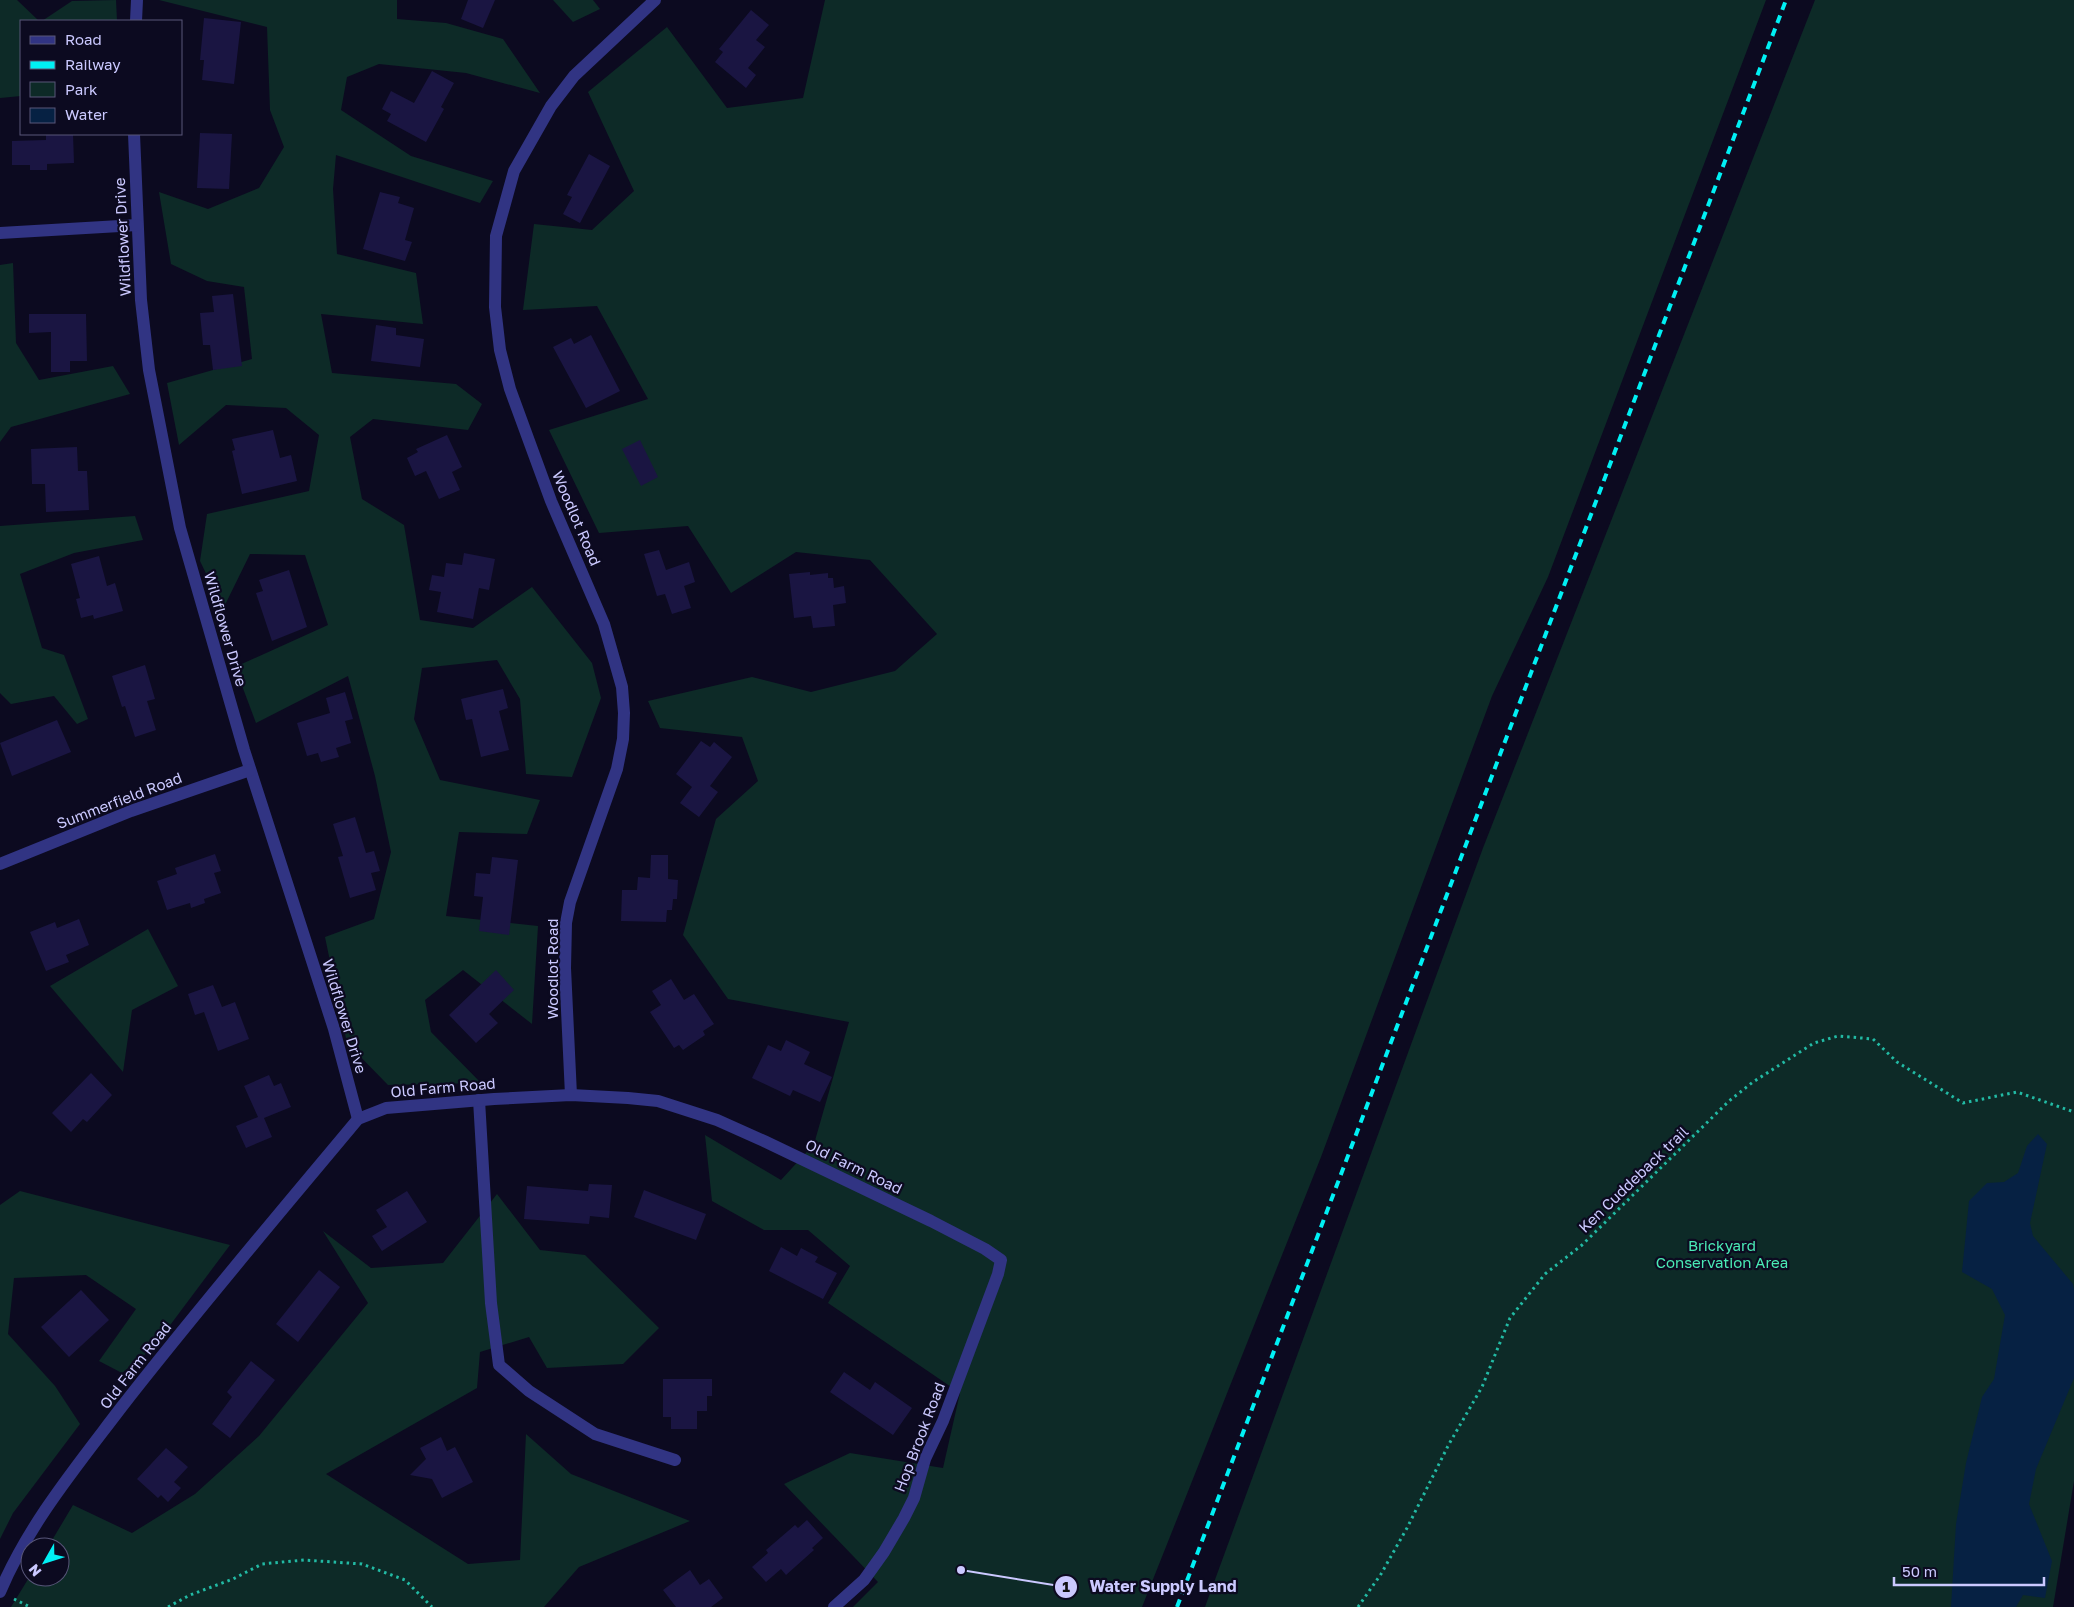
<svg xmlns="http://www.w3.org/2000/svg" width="2074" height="1607" font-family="'Golos Text',sans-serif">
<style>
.green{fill:#0d2a27}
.water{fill:#062143}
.building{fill:#1a1542}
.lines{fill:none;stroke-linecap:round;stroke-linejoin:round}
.path{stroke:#22baa4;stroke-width:3;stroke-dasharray:2.5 4;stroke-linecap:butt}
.minor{stroke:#313483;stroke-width:12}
.rail{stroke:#00f0f4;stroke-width:4;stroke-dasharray:8 6;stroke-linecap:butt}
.labels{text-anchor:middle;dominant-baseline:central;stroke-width:4.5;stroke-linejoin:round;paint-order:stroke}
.street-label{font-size:15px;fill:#cbc9ff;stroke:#0c0a20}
.park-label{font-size:15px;fill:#4aeab5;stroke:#0c0a20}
.leader{fill:none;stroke:#cbc9ff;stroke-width:2}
.callout-dot{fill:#cbc9ff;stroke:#0c0a20;stroke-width:2}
.mark-label{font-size:15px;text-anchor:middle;font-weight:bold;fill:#111}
.callout-label{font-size:16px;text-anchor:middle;font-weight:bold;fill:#cbc9ff;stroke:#0c0a20;stroke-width:4.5;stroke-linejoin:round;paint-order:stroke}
</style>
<rect width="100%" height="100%" fill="#0c0a20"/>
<g class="green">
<polygon points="0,0 17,0 39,21 21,21 21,96 0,98"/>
<polygon points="116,0 117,21 42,21 72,1"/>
<polygon points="159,0 397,0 397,19 446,23 503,39 540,93 466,73 379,64 347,77 341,110 411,156 493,181 480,203 336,155 333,189 337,254 416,273 423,324 321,314 332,373 456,384 482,404 468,430 373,419 350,437 362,499 404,525 420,620 473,628 532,587 592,663 601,698 572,777 526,774 520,699 497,660 422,668 414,719 440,780 540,800 527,834 459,832 446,916 538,926 532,1024 463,970 425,1000 431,1032 481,1083 388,1085 347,1043 325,937 374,919 391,852 375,776 348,676 256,723 235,667 328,625 305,555 250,554 223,609 200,561 207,514 309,491 319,435 286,408 226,405 179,445 167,383 252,359 244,287 207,281 171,264 159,192 208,209 259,188 284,147 270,110 267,27"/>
<polygon points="553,0 593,0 600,9 573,22"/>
<polygon points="825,0 1766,0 1548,577 1492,696 1321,1157 1142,1607 853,1607 878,1582 784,1484 850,1453 943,1468 960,1393 828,1303 850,1266 808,1230 764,1230 712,1201 705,1135 781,1180 814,1144 849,1022 728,999 683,935 716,819 758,781 742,737 660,728 648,701 752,677 811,692 895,671 937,634 870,560 796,552 731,593 688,526 599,533 549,430 648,399 597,306 523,310 534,224 592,230 634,191 588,92 667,27 727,108 803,98"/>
<polygon points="1815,0 2074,0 2074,1481 2053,1607 1205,1607 1483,848"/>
<polygon points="13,263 16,343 39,380 113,366 130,394 11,427 0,442 0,265"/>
<polygon points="135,516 143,540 74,553 20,574 42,648 64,655 88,719 77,724 54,696 11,704 0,693 0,526"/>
<polygon points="148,929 178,986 132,1010 123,1072 50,986"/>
<polygon points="20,1191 230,1245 153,1348 122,1373 99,1361 136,1309 86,1275 14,1278 8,1334 55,1386 80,1424 13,1513 0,1539 0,1205"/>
<polygon points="497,1194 540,1250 585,1255 659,1328 623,1364 547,1368 529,1337 480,1352 477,1388 326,1474 468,1564 520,1560 526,1434 571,1474 690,1521 579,1567 544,1607 11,1607 30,1576 60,1577 60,1547 48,1547 73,1505 132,1533 195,1494 259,1436 368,1303 323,1231 371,1268 443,1263"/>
</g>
<polygon class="water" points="2038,1134 2047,1144 2030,1223 2033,1236 2073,1284 2074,1290 2074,1378 2036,1469 2029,1504 2052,1561 2045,1598 2023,1595 2016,1607 1951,1607 1956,1524 1966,1463 1982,1397 1994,1379 2005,1315 1992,1289 1962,1272 1969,1201 1987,1183 2004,1182 2018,1173 2027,1146"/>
<g class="building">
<polygon points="468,0 495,0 483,28 461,19"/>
<polygon points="751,10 769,25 756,40 765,47 748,68 756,75 746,88 715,62 723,52 719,49"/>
<polygon points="204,18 241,22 234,84 202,80 204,60 200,60"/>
<polygon points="432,71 454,83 441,107 444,109 426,142 387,121 391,114 382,109 391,91 414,103"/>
<polygon points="200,133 232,134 229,189 197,188"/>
<polygon points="46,134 73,134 74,163 47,164 47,170 30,170 30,165 12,165 12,141 46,140"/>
<polygon points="589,154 610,166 580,223 563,214 572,197 567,195"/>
<polygon points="380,192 400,197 398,203 414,208 405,240 412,242 405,261 363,249"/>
<polygon points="233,294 242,366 213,370 210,345 203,345 200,313 214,312 212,296"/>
<polygon points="29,314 86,314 87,361 70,361 70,372 51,372 51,332 29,333"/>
<polygon points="376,325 396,328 396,335 424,339 420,367 371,361"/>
<polygon points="591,335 620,391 586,408 553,347 571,338 574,344"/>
<polygon points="273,430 280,458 291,455 297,481 242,494 232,451 235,450 232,439"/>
<polygon points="447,435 462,467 452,472 460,490 439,499 426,471 415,476 407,458 418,452 416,449"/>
<polygon points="640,440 658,477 641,486 622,449"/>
<polygon points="77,447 78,471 87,471 89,510 46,512 45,484 32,484 31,449"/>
<polygon points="659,550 666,570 689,562 695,582 684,586 691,608 672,614 665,594 657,596 644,554"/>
<polygon points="464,553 495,559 489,590 479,588 473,619 437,612 441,592 429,590 432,575 444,577 446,563 462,565"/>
<polygon points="99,556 107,586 115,583 123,611 94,619 93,615 81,618 76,599 80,598 71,564"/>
<polygon points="289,570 307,627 272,641 256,593 263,591 259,580"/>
<polygon points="810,572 810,575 828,573 828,578 833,578 834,588 844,586 846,603 833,605 835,626 813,628 811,616 794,618 789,574"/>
<polygon points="145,665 155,699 147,701 156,730 135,737 125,706 122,707 112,676"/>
<polygon points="503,689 508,708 499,711 509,750 481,757 472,719 466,720 461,699"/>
<polygon points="345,692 353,719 345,721 351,743 336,748 339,757 321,762 318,753 307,756 297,723 330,713 326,698"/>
<polygon points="57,720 71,752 12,776 0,743"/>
<polygon points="701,741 710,747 714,742 732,757 710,786 718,792 699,817 680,803 692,787 676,774"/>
<polygon points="355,817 366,853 374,851 380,871 371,873 376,890 350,898 338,857 343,856 333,824"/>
<polygon points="215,854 221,871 214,873 221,893 204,899 205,903 191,908 190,903 167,910 157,881 177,874 175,868"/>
<polygon points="651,855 668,855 668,879 678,880 677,899 673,899 672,910 667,910 666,922 621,921 622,890 637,890 638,877 650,878"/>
<polygon points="492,857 518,860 509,935 479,931 483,897 474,896 476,873 490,874"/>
<polygon points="79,919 89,945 66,955 69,962 46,971 30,932 55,922 57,928"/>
<polygon points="496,970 514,990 489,1014 498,1023 476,1043 449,1015"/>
<polygon points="671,979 684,1000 694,994 714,1024 703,1031 705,1035 683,1050 679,1045 674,1048 650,1012 661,1005 652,991"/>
<polygon points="213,985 222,1007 235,1002 249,1039 218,1051 204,1012 195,1015 188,994"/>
<polygon points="786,1040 810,1052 804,1064 832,1077 820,1102 793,1090 790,1096 752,1078 768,1045 781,1051"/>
<polygon points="91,1073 112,1095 87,1122 83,1119 71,1132 52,1113"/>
<polygon points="269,1075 274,1086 281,1083 291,1107 264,1118 272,1137 246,1148 236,1126 258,1117 244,1086"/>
<polygon points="589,1184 612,1185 609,1218 590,1216 589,1224 524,1219 527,1186 588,1191"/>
<polygon points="644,1190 706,1214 696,1240 634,1217"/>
<polygon points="407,1191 427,1222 382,1251 372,1236 387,1227 376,1210"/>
<polygon points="781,1247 797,1256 801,1248 818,1257 815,1262 837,1273 823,1299 769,1271"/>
<polygon points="319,1270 340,1287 298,1342 276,1324"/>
<polygon points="81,1290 109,1320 69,1357 41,1327"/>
<polygon points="251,1361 275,1380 230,1438 212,1424 232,1397 227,1392"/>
<polygon points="844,1372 870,1390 875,1382 912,1408 893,1435 830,1392"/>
<polygon points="663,1379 712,1379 712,1396 707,1396 707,1411 697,1411 697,1429 671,1429 671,1417 663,1417"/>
<polygon points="441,1437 447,1451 455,1447 473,1482 442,1498 432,1479 410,1475 426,1459 420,1448"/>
<polygon points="166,1448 188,1467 174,1482 181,1488 168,1502 161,1495 158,1498 137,1479"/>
<polygon points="807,1520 823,1538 812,1548 814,1550 786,1575 781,1569 766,1582 752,1567 768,1553 766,1550 795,1525 798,1528"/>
<polygon points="690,1570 700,1585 709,1579 723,1598 711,1607 676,1607 663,1590"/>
</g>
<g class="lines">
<g class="path">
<polyline points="14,1599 30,1607"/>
<polyline points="168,1607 190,1595 233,1579 262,1564 304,1560 362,1564 405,1580 432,1607"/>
<polyline points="1358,1607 1381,1574 1407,1528 1449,1444 1482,1387 1510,1318 1545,1274 1582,1245 1729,1101 1753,1082 1814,1043 1838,1036 1873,1039 1897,1062 1963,1103 2017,1092 2074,1112"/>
</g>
<g class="minor">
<polyline points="136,21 137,0"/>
<polyline points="134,134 141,300 149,370 180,528 244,750 334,1029 358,1119"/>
<polyline points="0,233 137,225"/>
<polyline points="0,864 131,811 250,770"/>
<polyline points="571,1095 565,968 566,923 570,902 617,769 623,739 624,713 622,687 604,624 551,501 510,389 500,350 495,307 496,236 514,171 551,106 574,76 655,0"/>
<polyline points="479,1100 491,1303 499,1365 529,1391 595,1434 675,1460"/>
<path d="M0 1592C28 1525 76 1467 120 1409 197 1310 278 1215 358 1119L386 1108 494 1099 571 1095 628 1098 658 1101 717 1120 764 1141 931 1221 985 1249 1001 1260 998 1274 943 1421 925 1459 914 1498 904 1518 884 1552 864 1580 834 1607"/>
</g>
<polyline class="rail" points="1177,1607 1786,0"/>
</g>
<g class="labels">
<g class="street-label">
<text transform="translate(122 237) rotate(-93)">Wildflower Drive</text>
<text transform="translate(577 518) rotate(67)">Woodlot Road</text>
<text transform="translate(226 629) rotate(74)">Wildflower Drive</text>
<text transform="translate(119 800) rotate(-21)">Summerfield Road</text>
<text transform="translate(552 969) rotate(-90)">Woodlot Road</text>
<text transform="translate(345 1016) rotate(73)">Wildflower Drive</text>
<text transform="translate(443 1087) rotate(-5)">Old Farm Road</text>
<text transform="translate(854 1166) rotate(26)">Old Farm Road</text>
<text transform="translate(1633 1179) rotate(-44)">Ken Cuddeback trail</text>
<text transform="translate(135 1365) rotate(-52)">Old Farm Road</text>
<text transform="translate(919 1437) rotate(-69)">Hop Brook Road</text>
</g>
<g class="park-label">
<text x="1722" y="1245">Brickyard<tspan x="1722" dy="17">Conservation Area</tspan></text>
</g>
</g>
<path class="leader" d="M961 1570L1066 1587"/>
<g class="callout-dot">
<circle cx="961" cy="1570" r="5"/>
<circle cx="1066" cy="1587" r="12"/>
</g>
<g class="mark-label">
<text x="1066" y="1592">1</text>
</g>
<g class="callout-label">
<text x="1163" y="1592">Water Supply Land</text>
</g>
<rect x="20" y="20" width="162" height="115" fill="#0c0a20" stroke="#585679"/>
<rect x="30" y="36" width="25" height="8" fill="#313483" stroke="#585679"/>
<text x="65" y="45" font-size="15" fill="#cbc9ff">Road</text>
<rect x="30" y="61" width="25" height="8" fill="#00f0f4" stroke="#585679"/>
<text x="65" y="70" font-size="15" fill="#cbc9ff">Railway</text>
<rect x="30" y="82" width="25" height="15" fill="#0d2a27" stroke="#585679"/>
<text x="65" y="95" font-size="15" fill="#cbc9ff">Park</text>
<rect x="30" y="108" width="25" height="15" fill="#062143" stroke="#585679"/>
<text x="65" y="120" font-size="15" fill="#cbc9ff">Water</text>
<g transform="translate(45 1562) rotate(231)"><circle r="24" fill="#0c0a20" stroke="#585679"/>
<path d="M0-4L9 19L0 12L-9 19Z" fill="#00f0f4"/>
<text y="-8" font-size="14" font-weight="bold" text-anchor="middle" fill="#cbc9ff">N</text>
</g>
<path d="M1894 1577v8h150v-8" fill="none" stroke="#cbc9ff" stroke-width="2.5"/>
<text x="1902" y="1577" font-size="15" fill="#cbc9ff" stroke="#0c0a20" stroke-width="4" paint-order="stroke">50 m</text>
</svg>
